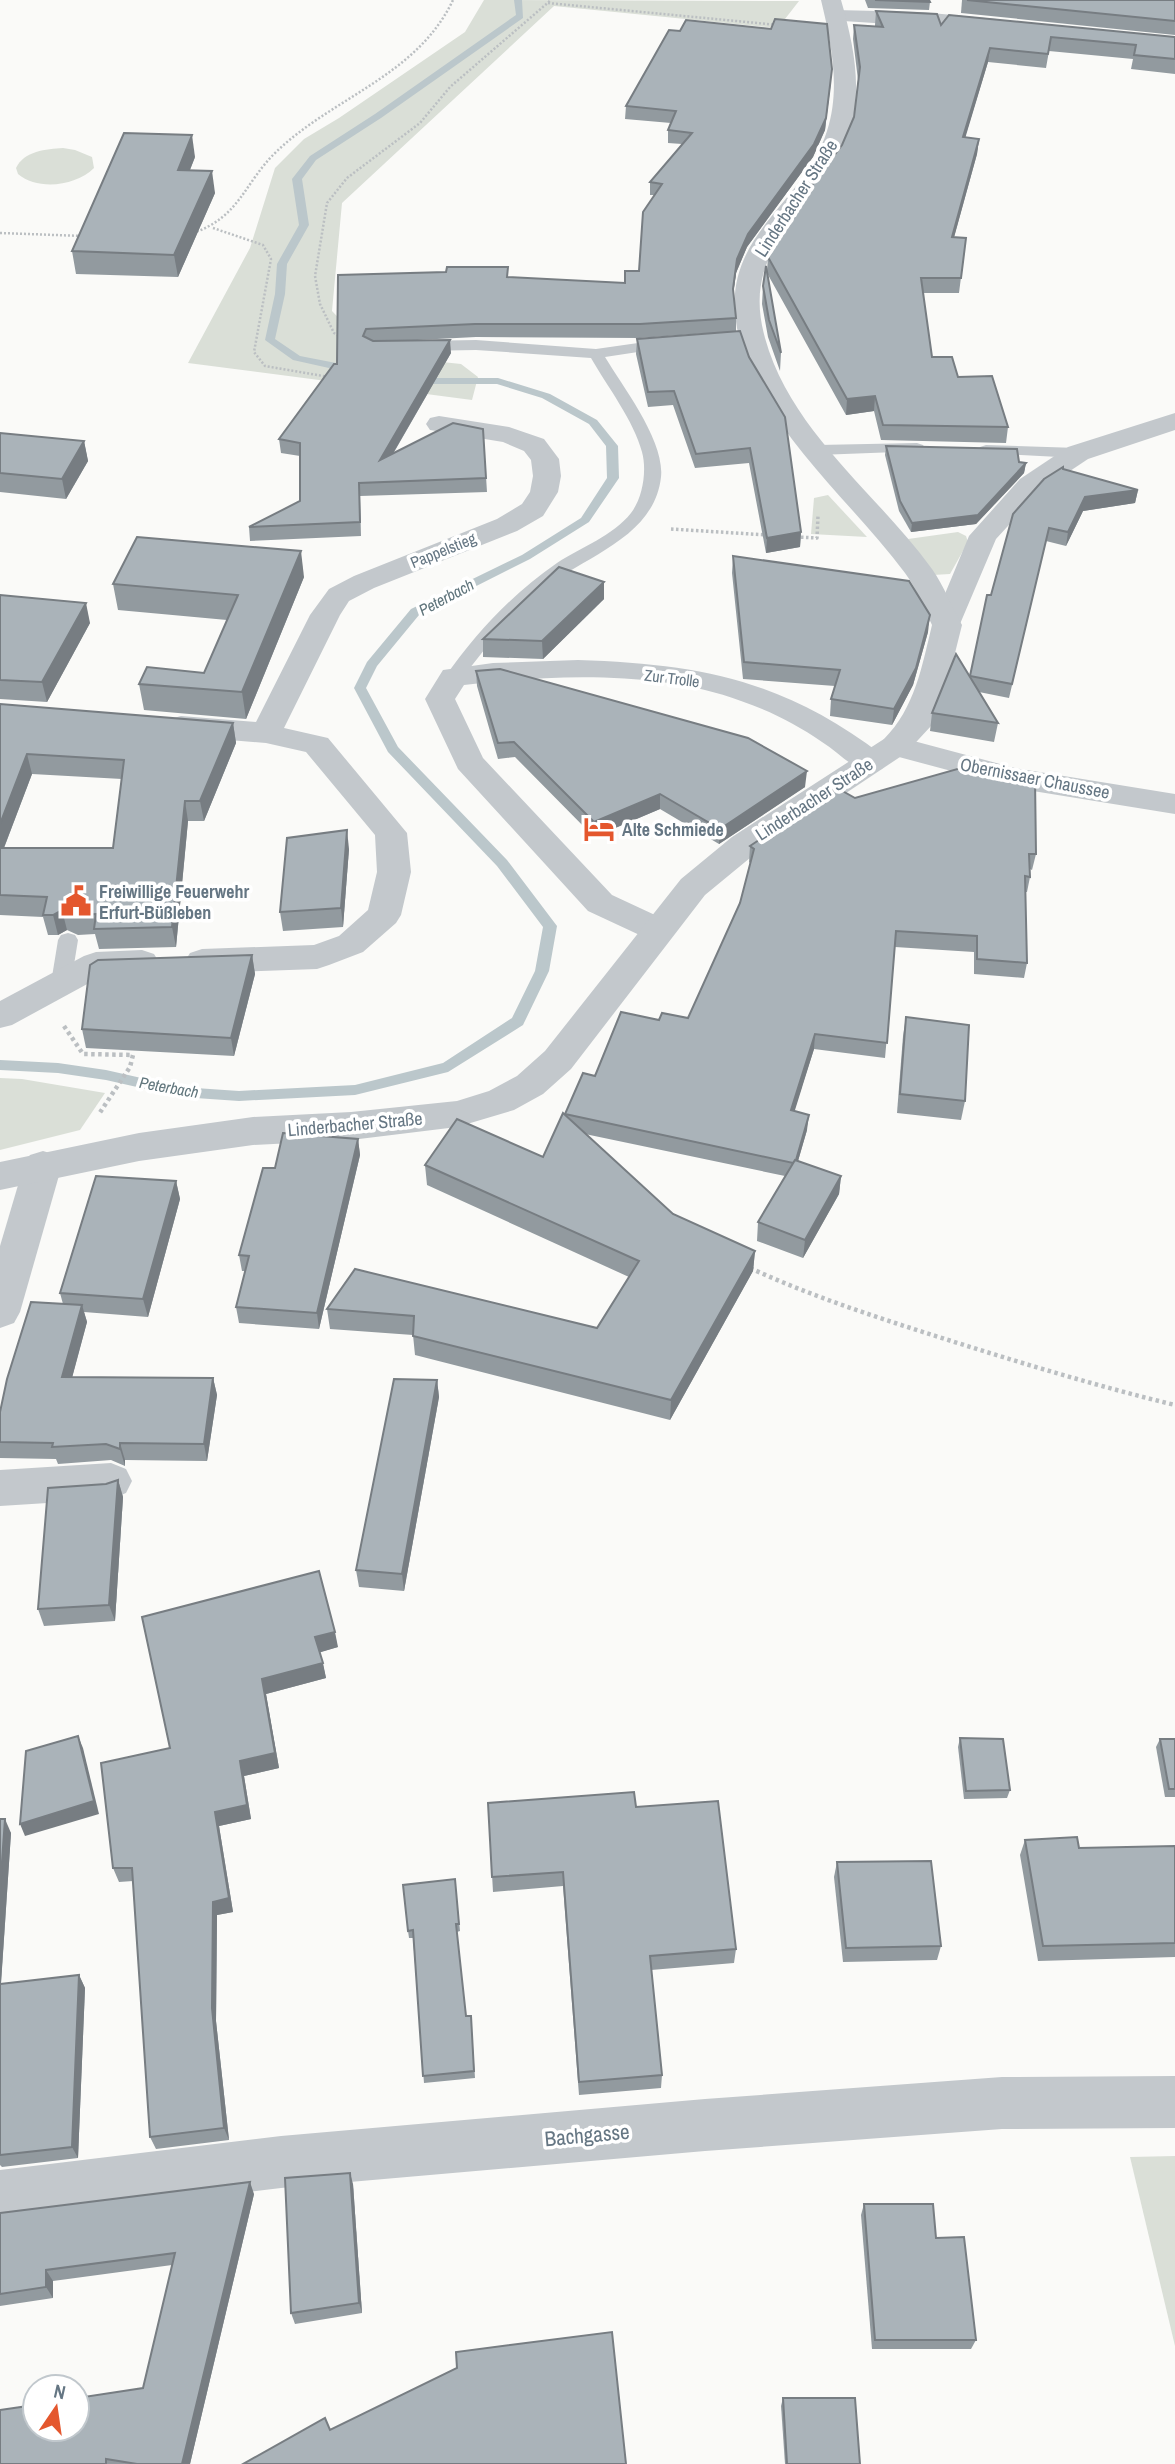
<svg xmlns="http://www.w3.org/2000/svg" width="1175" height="2464" font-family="'Archivo Narrow',sans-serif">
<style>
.green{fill:#dadfd7}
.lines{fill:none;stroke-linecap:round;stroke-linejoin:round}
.stream{fill:#bbc7cb;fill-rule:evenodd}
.path-far2{stroke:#bbbfc2;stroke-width:2.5;stroke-dasharray:2 2;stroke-linecap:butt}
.path-far1{stroke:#bbbfc2;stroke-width:3.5;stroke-dasharray:2.5 2.5;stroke-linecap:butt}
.path{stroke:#bbbfc2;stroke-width:4.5;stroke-dasharray:3.5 3.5;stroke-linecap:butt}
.service{fill:#c3c8cc;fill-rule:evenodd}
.minor{fill:#c3c8cc;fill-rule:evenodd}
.tertiary{fill:#c3c8cc;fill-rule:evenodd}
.wall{fill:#929a9f;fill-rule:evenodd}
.shaded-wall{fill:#777d82}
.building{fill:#aab3b9;stroke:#777d82;stroke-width:2}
.labels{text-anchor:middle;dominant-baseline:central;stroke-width:7;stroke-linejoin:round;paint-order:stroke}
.far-street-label{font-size:16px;fill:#657683;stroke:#fff}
.far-water-label{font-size:16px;font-style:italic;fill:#60757c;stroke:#fff}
.street-label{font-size:18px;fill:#657683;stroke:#fff}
.poi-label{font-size:18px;font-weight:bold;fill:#657683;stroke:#fff;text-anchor:start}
.near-street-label{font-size:21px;fill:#657683;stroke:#fff}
</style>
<rect width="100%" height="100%" fill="#fafaf8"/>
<g class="green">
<polygon points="484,0 799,1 778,28 554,6 342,203 332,311 358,338 357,353 461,364 478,377 472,400 188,363 250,248 275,168 304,139 339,118 465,32"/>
<path d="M63 148 75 150 92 157 94 168C76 186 38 191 18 174L16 168C24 151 46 149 63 148Z"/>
<polygon points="828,495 867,537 811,534 814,498"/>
<polygon points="958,532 966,536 968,542 950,574 933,575 908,539"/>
<polygon points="0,1078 22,1079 105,1093 80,1130 0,1150"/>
<polygon points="1175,2156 1175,2346 1130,2157"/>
</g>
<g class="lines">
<g class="stream">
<polygon points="514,0 522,0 523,18 381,118 316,160 302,179 309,225 287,264 285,294 275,339 300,356 336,363 355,374 350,377 329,368 293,360 265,340 275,294 277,264 299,225 292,179 310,156 375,114 516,15"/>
<polygon points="414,374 428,378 498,378 550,394 597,420 618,446 619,478 589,522 530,559 419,615 377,666 366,688 398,747 507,860 557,926 549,971 523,1025 448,1072 355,1095 239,1101 181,1097 106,1080 58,1073 0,1070 0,1060 58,1063 106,1070 181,1087 239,1091 355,1085 443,1063 512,1018 535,971 543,927 497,866 388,752 354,688 367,662 411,609 522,555 581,518 607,478 606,446 589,424 542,398 497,384 427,384 410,379 409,377"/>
</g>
<g class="path-far2">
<polyline points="548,3 778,25"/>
<polyline points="213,228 263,245 271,259 254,352 265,366 329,377"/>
<polyline points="0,233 83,236"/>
<path d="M193 233C240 217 244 183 276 152 333 97 417 76 453 0"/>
<polyline points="342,338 334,333 320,304 315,276 327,203 347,178 420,123 450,87 551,0"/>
</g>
<g class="path-far1">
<polyline points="671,529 767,535"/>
<polyline points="796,537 817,538 818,516"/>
</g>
<g class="path">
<polyline points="64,1026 83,1054 133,1055 130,1067 99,1114"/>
<path d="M750 1268C813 1297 879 1318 945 1339 1021 1363 1097 1386 1175 1405"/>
</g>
<g class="service">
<path d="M666 339 674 344 671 347 605 357C623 387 665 441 661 477 654 540 580 557 538 593 508 618 484 650 460 681H448L445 677C475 634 513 593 557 563 581 547 613 536 631 513 643 498 647 470 642 452 634 421 607 386 591 358L476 350 421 351 413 346 421 341 476 340 596 349Z"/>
<polygon points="917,443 923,445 925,448 923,451 818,455 810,450 818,445"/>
<polygon points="986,445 1078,448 1086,453 1078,458 980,453 978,450 980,447"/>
<polygon points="68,933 75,935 78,940 71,983 68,988 54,988 51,983 58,940 61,935"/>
</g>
<g class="minor">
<polygon points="835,10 920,12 997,19 1004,21 1007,25 1004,29 997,31 828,20 825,16 828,12"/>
<polygon points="1175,413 1175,430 1088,459 1040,491 996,539 957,631 947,634 937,631 932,625 969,536 1020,479 1068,447"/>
<polygon points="439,416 509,427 544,439 559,459 561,476 558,492 543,516 517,531 374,588 349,601 340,615 284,728 328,738 407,833 411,872 401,915 396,923 363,952 329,965 317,969 202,973 190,969 185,961 190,953 202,949 314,945 339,936 368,910 377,872 375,835 306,752 266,743 181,736 170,733 165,726 170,719 181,716 256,722 310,615 329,589 354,576 497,519 522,504 530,492 533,476 531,460 524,451 503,442 430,430 426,424 430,418"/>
<path d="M578 660C700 664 783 680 882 755L887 762 882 769C875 771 869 773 861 769 848 764 835 750 822 742 796 724 770 711 741 701 658 670 550 675 464 685L455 699 483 758 612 895 670 922 675 930 670 938 658 942 646 938 588 911 458 769 425 699 443 670 493 663Z"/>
<polygon points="895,736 1015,768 1175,794 1175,814 1015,788 884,753 879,746 884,739"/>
<polygon points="142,950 154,954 159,962 154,970 142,974 102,976 12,1025 0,1028 0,1001 84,956 96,952"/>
<polygon points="43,1151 56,1155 62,1165 20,1312 14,1323 0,1328 0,1246 24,1165 30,1155"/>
<polygon points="111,1463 126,1469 132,1481 126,1493 111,1499 0,1506 0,1470"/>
<polygon points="1175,2076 1175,2128 1002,2129 705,2151 281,2188 0,2222 0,2170 281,2136 705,2099 1002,2077"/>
</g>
<path class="tertiary" d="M821 0H841C853 42 863 88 850 131 826 210 737 238 765 338 791 432 877 493 932 569 944 586 952 607 962 625L948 681 931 726 906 753 756 853 705 895 571 1069 543 1094 514 1110 457 1127 351 1140 253 1145 139 1161 0 1190V1162L139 1133 253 1117 351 1112 457 1101 489 1091 517 1076 545 1051 681 879 732 837 884 739C915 708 922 666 932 625 924 608 916 588 905 573 850 499 762 429 739 337 714 237 802 209 827 131 841 88 831 42 821 0Z"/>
</g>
<g class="wall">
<polygon points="865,0 929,0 930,2 929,10 868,8"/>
<polygon points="962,0 1175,0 1175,35 961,13"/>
<polygon points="876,11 941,25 1175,37 1175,74 1131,69 1133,59 1049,51 1046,68 988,62 965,137 979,139 977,154 954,237 966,238 959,293 923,293 932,357 958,377 1008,427 1006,443 881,440 874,411 846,415 767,273 781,353 780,371 768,337 762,304 763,286 767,271 768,257 842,145 854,117 858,80 853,39 854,25 875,27 875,25"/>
<polygon points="831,82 825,130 813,157 747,247 736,273 733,294 736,318 736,331 801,532 800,547 766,553 749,463 695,468 673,405 648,407 636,354 637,339 709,333 640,338 476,337 398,341 451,353 393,454 483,429 487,492 360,496 361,536 250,541 249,527 300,501 300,456 281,453 279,439 337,364 338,275 446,272 508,277 625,283 639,271 654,195 650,195 650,182 682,144 668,143 668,130 671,123 625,119 626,106"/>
<polygon points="195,157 190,170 215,193 178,277 76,274 72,251"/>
<polygon points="0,433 84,441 88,461 66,499 0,492"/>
<polygon points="886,446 1019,462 1026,463 1024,473 976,524 911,532 899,511 885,455"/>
<polygon points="1063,469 1138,490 1135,503 1083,511 1066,546 1046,541 1009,698 979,692 998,723 994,742 930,731 932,713 969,677 991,595"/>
<polygon points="733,556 928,632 913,685 892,725 830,716 831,699 835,686 743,679 732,573"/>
<polygon points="304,577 246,719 144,710 139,684 204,673 227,620 118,610 113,584"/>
<polygon points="604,582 604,599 543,659 483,657 483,639"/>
<polygon points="0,595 90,623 47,702 0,699"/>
<polygon points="476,671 805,787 719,844 660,809 594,837 515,757 498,759 477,686"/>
<path d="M0 704 233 723 236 743 204 821H188L176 947 99 949 95 934 78 935 67 930 58 935H48L43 917 0 915ZM32 774 122 779 113 848H4Z"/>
<polygon points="974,775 1036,854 1032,870 1030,869 1030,877 1027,892 1025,892 1027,963 1024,978 974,974 974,952 895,947 885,1058 814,1049 794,1111 807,1130 798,1161 841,1176 839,1194 803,1258 757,1241 758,1222 785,1176 585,1134 673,1214 755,1251 753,1271 670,1420 415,1355 413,1335 330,1329 327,1309 597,1328 629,1277 427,1185 425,1165 543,1157 565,1115 595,1076 659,1020 688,1018 740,903 750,863 749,862 750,846 855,798"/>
<polygon points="349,849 343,927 283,931 280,912"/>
<polygon points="252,955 255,974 234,1056 86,1048 82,1029"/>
<polygon points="906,1017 965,1101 961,1120 897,1113 903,1036"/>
<polygon points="358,1139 360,1155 319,1329 239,1323 236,1307 245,1271 242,1271 239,1255 275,1168"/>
<polygon points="176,1181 180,1199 148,1317 84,1312 87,1322 72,1377 213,1378 217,1395 207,1461 125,1460 125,1466 111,1460 58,1464 56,1459 0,1458 0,1412 63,1304 60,1293"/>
<polygon points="437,1380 439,1397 404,1591 359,1587 356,1570"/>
<polygon points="118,1480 123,1497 115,1621 44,1626 38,1609 106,1484"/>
<polygon points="142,1617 338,1647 320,1652 326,1678 266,1694 279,1768 244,1776 251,1819 219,1826 233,1912 217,1915 216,2021 229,2140 156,2149 150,2137 133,1881 119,1882 113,1868 170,1748"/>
<polygon points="960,1738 1010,1790 1007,1798 964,1799 958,1747"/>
<polygon points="1160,1739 1175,1739 1175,1797 1165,1797 1156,1747"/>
<polygon points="488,1803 636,1807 736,1949 734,1963 651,1970 662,2075 661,2088 579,2095 563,1886 493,1892"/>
<polygon points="0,1819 11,1833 1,1984 79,1975 85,1988 78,2158 2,2167 0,2165"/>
<polygon points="1025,1840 1079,1848 1175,1846 1175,1957 1038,1961 1020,1855"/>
<polygon points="837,1862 941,1946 937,1960 843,1962 834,1877"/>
<polygon points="455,1879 460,1931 457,1932 466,2016 471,2016 475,2078 424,2083 413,1938 409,1938 408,1931"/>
<polygon points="353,2184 362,2313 295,2324 291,2313"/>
<polygon points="254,2194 190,2464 0,2464 143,2388 172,2265 53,2281 53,2298 0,2306 0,2213"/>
<polygon points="864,2204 936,2238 976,2340 971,2349 872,2349 861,2215"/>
<polygon points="783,2398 860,2464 785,2464 781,2406"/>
</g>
<g class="shaded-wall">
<polygon points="990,48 988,62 961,152 963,137"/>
<polygon points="832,69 825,130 813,157 747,247 736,273 732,302 737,259 748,234"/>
<polygon points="192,135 195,157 181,192 178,170"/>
<polygon points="979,139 977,154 950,252 952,237"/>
<polygon points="212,171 215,193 178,277 174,255"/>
<polygon points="450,340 451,353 381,474 380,460"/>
<polygon points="875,396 874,411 846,415 847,399"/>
<polygon points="84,441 88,461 66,499 62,479"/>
<polygon points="1026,463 1024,473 976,524 911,532 912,523"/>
<polygon points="1138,490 1135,503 1083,511 1066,546 1068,532 1085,497"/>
<polygon points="801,532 800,547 766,553 767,538"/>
<polygon points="301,551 304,577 246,719 242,692"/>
<polygon points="604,582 604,599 543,659 542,641"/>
<polygon points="86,603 90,623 47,702 42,682"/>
<polygon points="930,615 928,632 913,685 892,725 894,709"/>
<polygon points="233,723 236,743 204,821 200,801"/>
<polygon points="27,754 32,774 0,858 0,824"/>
<polygon points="807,771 805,787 719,844 720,829"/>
<polygon points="660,794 660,809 594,837 594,822"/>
<polygon points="185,801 188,821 176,947 172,927"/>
<polygon points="347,830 349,849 343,927 341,908"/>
<polygon points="62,910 67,930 58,935 53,915"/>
<polygon points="252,955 255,974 234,1056 231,1038"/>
<polygon points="815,1034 814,1049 790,1126 791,1110"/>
<polygon points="809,1115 807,1130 793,1178 795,1163"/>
<polygon points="358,1139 360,1155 319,1329 317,1313"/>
<polygon points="841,1176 839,1194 803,1258 805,1240"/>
<polygon points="176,1181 180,1199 148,1317 143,1299"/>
<polygon points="755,1251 753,1271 670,1420 671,1400"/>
<polygon points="82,1305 87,1322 68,1393 62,1377"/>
<polygon points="213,1378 217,1395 207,1461 204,1444"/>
<polygon points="437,1380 439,1397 404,1591 402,1574"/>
<polygon points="120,1443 125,1460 125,1466 120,1449"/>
<polygon points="118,1480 123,1497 115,1621 109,1605"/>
<polygon points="335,1632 338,1647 318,1653 315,1637"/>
<polygon points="323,1663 326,1678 266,1694 279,1768 244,1776 251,1819 219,1826 233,1912 217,1915 216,2021 229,2140 224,2128 212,2008 215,1812 240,1761 262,1679"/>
<polygon points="78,1736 83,1748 99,1814 25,1836 20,1824"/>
<polygon points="5,1819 11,1833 0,1997 0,1890"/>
<polygon points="79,1975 85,1988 78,2158 72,2147"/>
<polygon points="350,2173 353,2184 362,2313 359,2303"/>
<polygon points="250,2182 254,2194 190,2464 182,2464"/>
<polygon points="46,2270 53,2281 53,2298 46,2287"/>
</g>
<g class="building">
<polygon points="875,0 929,0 930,2"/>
<polygon points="967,0 1175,0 1175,21"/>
<polygon points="876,11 937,14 941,25 949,15 1175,37 1175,59 1134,55 1136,45 1051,37 1048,54 990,48 963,137 979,139 952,237 966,238 961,278 921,278 932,357 952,357 958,377 992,376 1008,427 883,425 875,396 847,399 768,257 777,236 791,213 842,145 854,117 860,67 854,25 883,27"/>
<polygon points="775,19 827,24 832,69 826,118 814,144 748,234 737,259 733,289 736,318 640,324 475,324 366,329 363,336 373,341 450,340 380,460 453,423 483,429 486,478 359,483 360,522 249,527 300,501 300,443 279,439 334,364 337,364 338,275 446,272 447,267 508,267 507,277 625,283 625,271 639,271 643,212 662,184 650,182 692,133 668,130 676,111 626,106 669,30 680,31 686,20 771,29"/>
<polygon points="124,133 192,135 178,170 212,171 174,255 72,251"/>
<polygon points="766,266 781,353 769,320 763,286"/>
<polygon points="740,331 749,357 785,417 801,532 767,538 750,448 696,454 674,391 648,392 637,339"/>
<polygon points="0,433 84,441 62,479 0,473"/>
<polygon points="886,446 1017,449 1019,462 1026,463 978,515 912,523 900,501"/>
<polygon points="1063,467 1063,469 1138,490 1085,497 1068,532 1049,528 1012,684 970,676 987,595 991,595 1013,514 1044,479"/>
<polygon points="137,537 301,551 242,692 139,684 147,667 204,673 238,595 113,584"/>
<polygon points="733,556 909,581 930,615 916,668 894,709 831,699 840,670 744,662"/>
<polygon points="559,567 604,582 542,641 483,639"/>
<polygon points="0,595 86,603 42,682 0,680"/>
<polygon points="956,654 998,723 932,713"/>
<polygon points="500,669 748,738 807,771 720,829 660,794 594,822 514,742 498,743 476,671"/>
<polygon points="0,704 233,723 200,801 185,801 172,927 94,929 96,914 73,915 62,910 53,915 43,915 47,897 0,895 0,848 113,848 124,760 27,754 0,824"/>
<polygon points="975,764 974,775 1035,779 1036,854 1029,854 1030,877 1025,876 1027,963 977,959 977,936 896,931 887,1043 815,1034 791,1110 809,1115 796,1160 793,1163 565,1114 583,1073 595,1076 621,1012 659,1020 662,1013 688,1018 740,903 754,849 750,846 837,788 855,798"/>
<polygon points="347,830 341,908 280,912 287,838"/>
<polygon points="252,955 231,1038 82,1029 90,965 98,960"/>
<polygon points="906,1017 969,1025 965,1101 900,1094"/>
<polygon points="563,1113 673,1214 755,1251 671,1400 413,1336 414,1316 327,1309 355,1269 597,1328 639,1261 425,1165 457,1119 543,1157"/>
<polygon points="283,1133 358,1139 317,1313 236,1307 249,1256 239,1255 263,1168 275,1168"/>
<polygon points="795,1160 841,1176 805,1240 758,1222"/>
<polygon points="96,1176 176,1181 143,1299 60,1293"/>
<polygon points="31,1302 82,1305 62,1377 213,1378 204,1444 120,1443 120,1449 106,1444 52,1447 53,1443 0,1442 0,1412 7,1379"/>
<polygon points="394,1379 437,1380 402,1574 356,1570"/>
<polygon points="118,1480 109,1605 38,1609 48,1488 106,1484"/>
<polygon points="319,1571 335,1632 315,1637 323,1663 262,1679 275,1753 240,1761 247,1805 215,1812 229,1898 213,1902 212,2008 224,2128 150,2137 132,1868 113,1868 101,1763 170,1748 142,1617"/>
<polygon points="78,1736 94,1801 20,1824 26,1751"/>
<polygon points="960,1738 1003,1739 1010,1790 966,1791"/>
<polygon points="1160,1739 1175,1739 1175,1789 1169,1789"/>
<polygon points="634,1792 636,1807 718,1801 736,1949 650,1956 662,2075 579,2082 563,1872 492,1877 488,1803"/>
<polygon points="0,1819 5,1819 0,1890"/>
<polygon points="1077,1837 1079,1848 1175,1846 1175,1943 1043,1946 1025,1840"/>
<polygon points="931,1861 941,1946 846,1948 837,1862"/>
<polygon points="455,1879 459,1924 456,1924 466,2016 471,2016 474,2071 423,2076 413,1930 408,1931 403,1885"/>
<polygon points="79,1975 72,2147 0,2155 0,1984"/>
<polygon points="350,2173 359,2303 291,2313 285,2178"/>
<polygon points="250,2182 182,2464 137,2464 106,2459 106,2464 0,2464 0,2410 35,2405 35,2429 77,2429 77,2398 143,2388 175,2253 46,2270 46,2287 0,2294 0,2213"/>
<polygon points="864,2204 933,2204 936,2238 964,2237 976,2340 875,2340"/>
<polygon points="612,2332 626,2464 243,2464 325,2418 330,2430 457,2368 456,2352"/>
<polygon points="783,2398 855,2398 860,2464 787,2464"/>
</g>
<defs>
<g id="hotel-bare" transform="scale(2.415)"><path d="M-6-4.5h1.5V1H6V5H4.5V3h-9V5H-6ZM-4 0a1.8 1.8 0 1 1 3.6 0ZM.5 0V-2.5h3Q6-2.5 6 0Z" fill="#e4572e" stroke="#fff" stroke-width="2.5" paint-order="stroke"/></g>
<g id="civic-bare" transform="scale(2.415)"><path d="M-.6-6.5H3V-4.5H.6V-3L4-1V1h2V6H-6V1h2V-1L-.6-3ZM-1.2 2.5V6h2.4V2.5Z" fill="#e4572e" stroke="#fff" stroke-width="2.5" paint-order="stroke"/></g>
</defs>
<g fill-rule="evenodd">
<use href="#hotel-bare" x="599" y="829"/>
<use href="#civic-bare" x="76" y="901"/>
</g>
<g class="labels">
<g class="far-street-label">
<text transform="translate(443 550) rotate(-22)">Pappelstieg</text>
<text transform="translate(672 678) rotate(7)">Zur Trolle</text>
</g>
<g class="far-water-label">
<text transform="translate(446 597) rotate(-28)">Peterbach</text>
<text transform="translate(169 1087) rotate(10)">Peterbach</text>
</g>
<g class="street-label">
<text transform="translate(796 198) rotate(-57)">Linderbacher Straße</text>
<text transform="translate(1035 778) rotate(11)">Obernissaer Chaussee</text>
<text transform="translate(814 799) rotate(-33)">Linderbacher Straße</text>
<text transform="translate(355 1124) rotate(-5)">Linderbacher Straße</text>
</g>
<g class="poi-label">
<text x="622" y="829">Alte Schmiede</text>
<text x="99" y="891">Freiwillige Feuerwehr<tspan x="99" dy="21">Erfurt-Büßleben</tspan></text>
</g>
<g class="near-street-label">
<text transform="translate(587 2135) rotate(-5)">Bachgasse</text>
</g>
</g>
<g transform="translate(56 2408) rotate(13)"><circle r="33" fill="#ffffff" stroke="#c1c8cd" stroke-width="2"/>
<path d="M0-5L12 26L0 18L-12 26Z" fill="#e4572e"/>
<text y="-10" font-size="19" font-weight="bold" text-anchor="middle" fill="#657683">N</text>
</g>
</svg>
